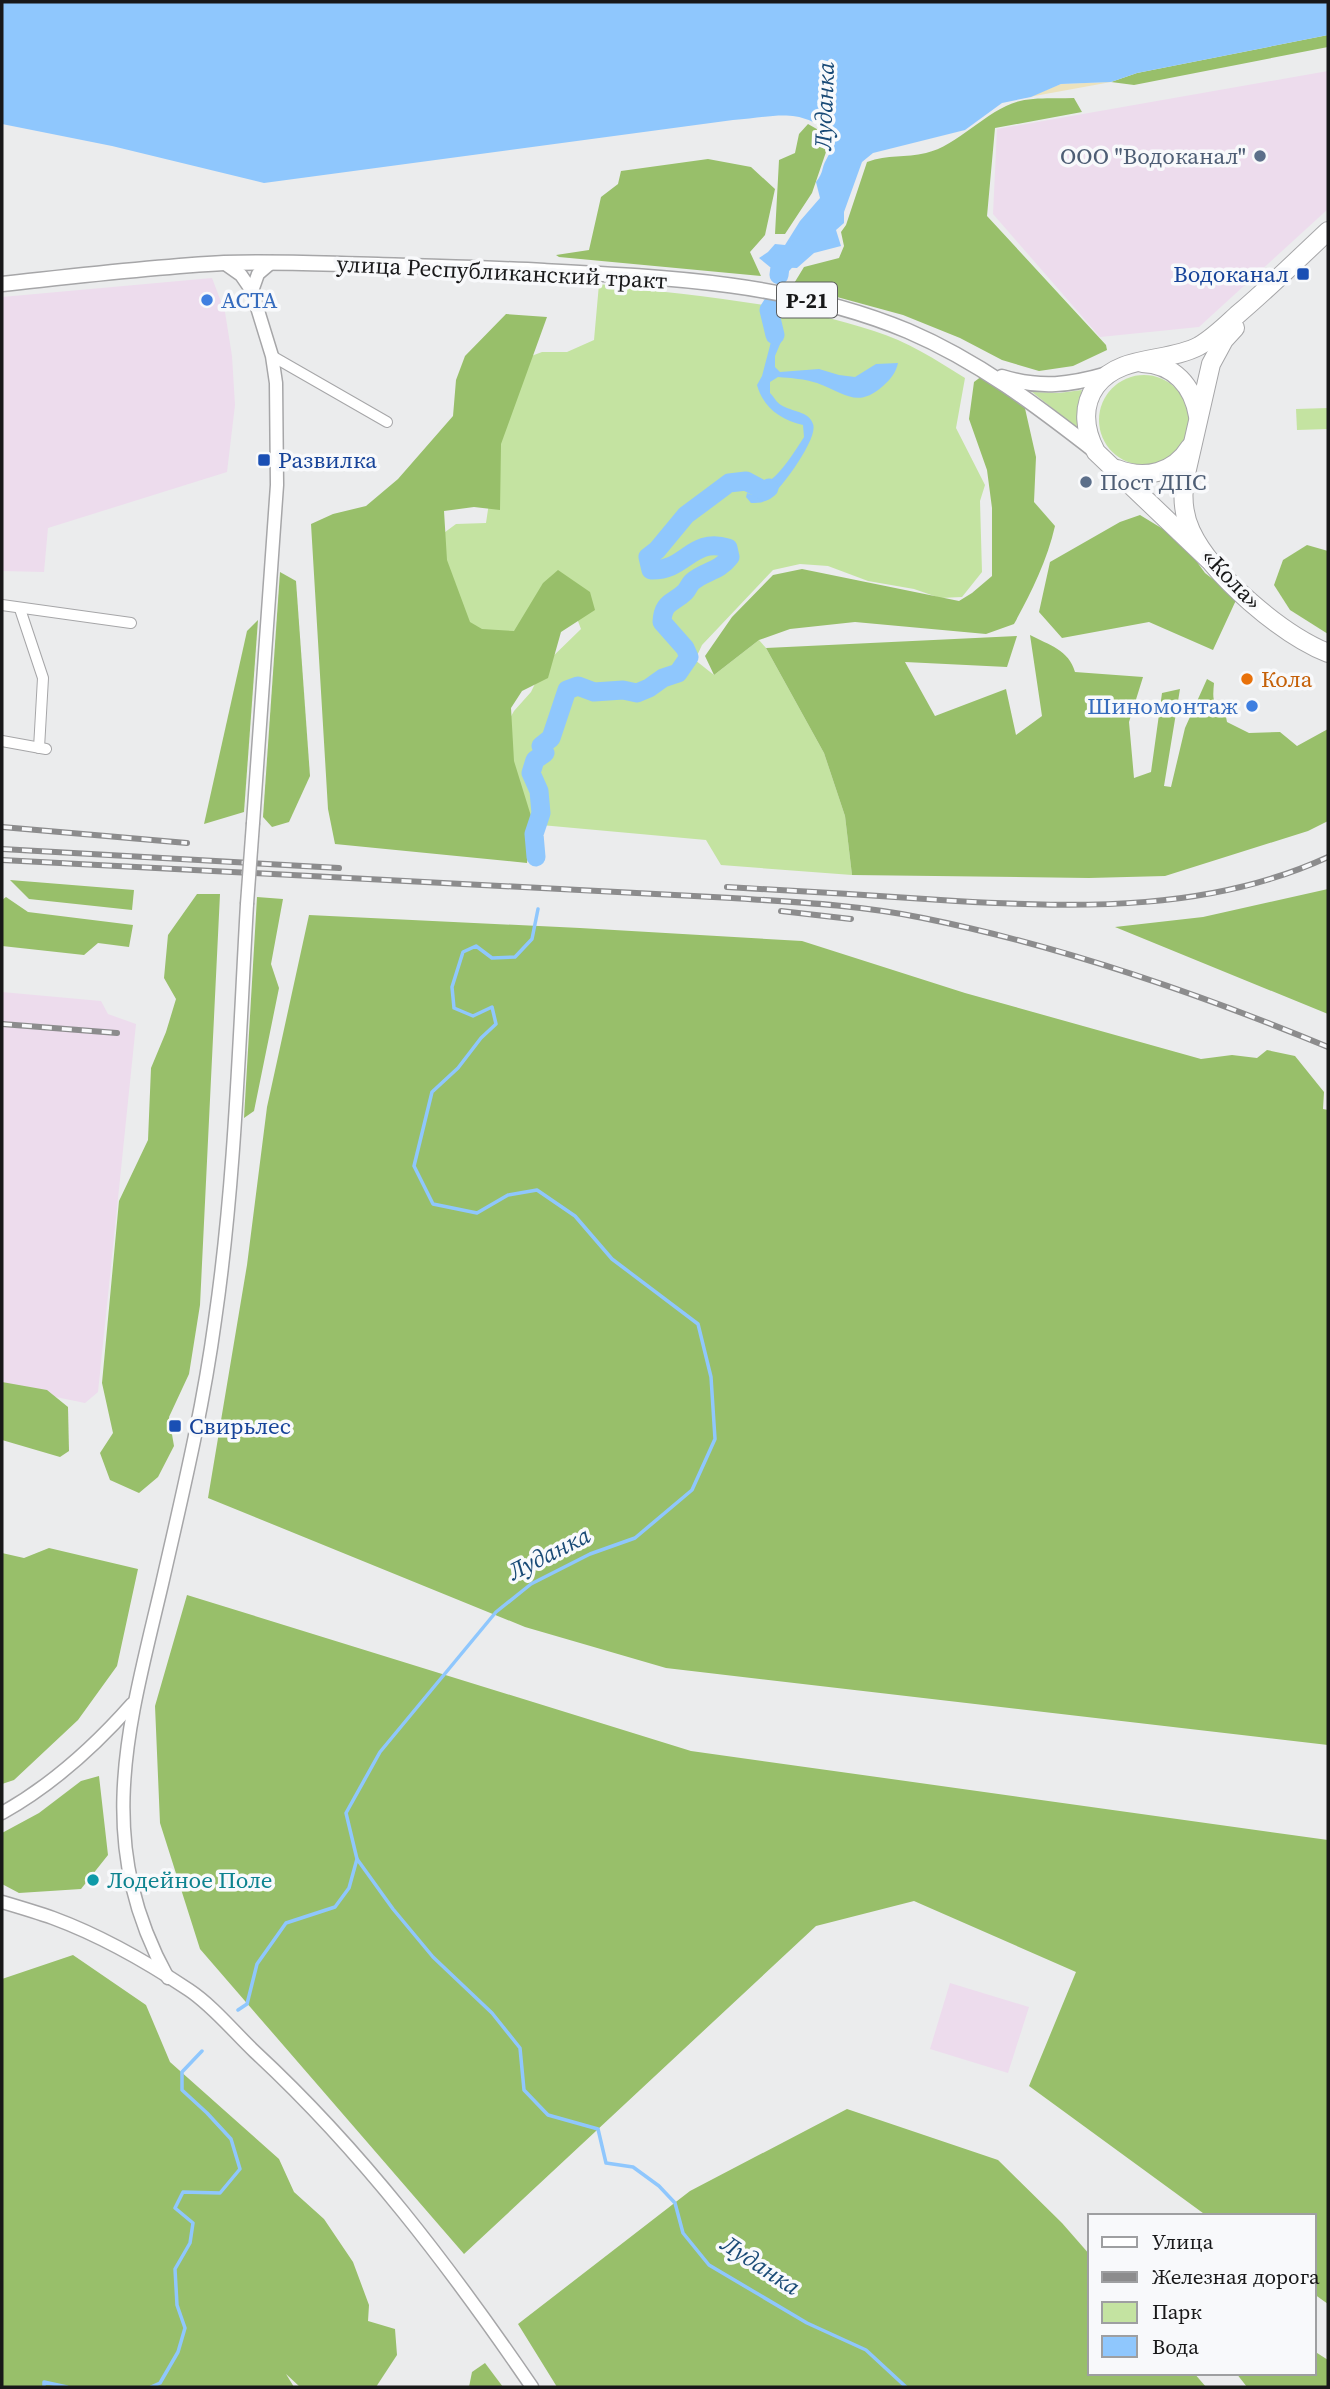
<svg xmlns="http://www.w3.org/2000/svg" width="1330" height="2389" font-family="'Source Serif 4',serif">
<style>
.industrial{fill:#eddced}
.green{fill:#c4e3a1}
.forest{fill:#98bf6a}
.sand{fill:#ece2bd}
.water{fill:#8fc7fd}
.lines{fill:none;stroke-linecap:round;stroke-linejoin:round}
.stream{stroke:#8fc7fd;stroke-width:3.5}
.river{stroke:#8fc7fd;stroke-width:19}
.street-casing{stroke:#a6a6a8;stroke-width:12}
.secondary-casing{stroke:#a6a6a8;stroke-width:15}
.primary-casing{stroke:#a6a6a8;stroke-width:17}
.highway-casing{stroke:#a6a6a8;stroke-width:20}
.street{stroke:#fff;stroke-width:10}
.secondary{stroke:#fff;stroke-width:12}
.primary{stroke:#fff;stroke-width:14}
.highway{stroke:#fff;stroke-width:18}
.rail-casing{stroke:#8c8c8d;stroke-width:6}
.rail{stroke:#f8f9fb;stroke-width:3.5;stroke-dasharray:10;stroke-linecap:butt}
.secondary-bridge-casing{stroke:#a6a6a8;stroke-width:15;stroke-linecap:butt}
.secondary-bridge{stroke:#fff;stroke-width:12}
.service-dot{fill:#5c6f8a;stroke:#f8f9fb;stroke-width:2.5}
.transit-dot{fill:#1a4fb4;stroke:#f8f9fb;stroke-width:2.5}
.shop-dot{fill:#3f7fe0;stroke:#f8f9fb;stroke-width:2.5}
.food-dot{fill:#e8710a;stroke:#f8f9fb;stroke-width:2.5}
.culture-dot{fill:#0f9aa8;stroke:#f8f9fb;stroke-width:2.5}
.labels{text-anchor:middle;dominant-baseline:central;stroke-width:7;stroke-linejoin:round;paint-order:stroke}
.shield{fill:#f8f9fb;stroke:#5b5c5d;stroke-width:2}
.shield-label{font-size:21px;font-weight:bold;fill:#181819}
.service-label{font-size:23px;fill:#4e5e75;stroke:#f8f9fb;text-anchor:end}
.street-label{font-size:23px;fill:#181819;stroke:#f8f9fb}
.transit-label{font-size:23px;fill:#164399;stroke:#f8f9fb;text-anchor:start}
.shop-label{font-size:23px;fill:#366cbe;stroke:#f8f9fb;text-anchor:start}
.food-label{font-size:23px;fill:#c56008;stroke:#f8f9fb;text-anchor:start}
.culture-label{font-size:23px;fill:#0d838f;stroke:#f8f9fb;text-anchor:start}
.water-label{font-size:24px;font-style:italic;fill:#194a76;stroke:#f8f9fb}
</style>
<rect width="100%" height="100%" fill="#ebeced"/>
<g class="industrial">
<polygon points="1328,71 1328,209 1199,327 1100,337 993,214 997,129"/>
<polygon points="212,278 225,312 232,356 235,405 227,472 48,528 44,572 2,571 2,297"/>
<polygon points="2,992 101,1001 108,1014 136,1024 98,1392 85,1403 2,1386"/>
<polygon points="950,1983 1029,2007 1008,2073 930,2049"/>
</g>
<g class="green">
<path d="M599 284C691 296 786 302 874 331 907 341 936 360 965 378L956 428 985 485 980 501 982 572 962 597 940 598 914 589 868 581 828 566 800 564 773 570 702 645 695 660 714 675 759 640 766 648 824 753 845 816 852 875 721 865 706 840 507 822 500 736 514 711 531 692 544 665 581 629 570 600 510 648 481 659 433 541 456 524 486 523 493 476 518 361 542 352H567L594 340Z"/>
<circle cx="1144" cy="420" r="45"/>
<polygon points="1082,390 1077,408 1077,428 1032,392 1059,393"/>
<polygon points="1328,408 1328,429 1297,430 1296,409"/>
</g>
<g class="forest">
<polygon points="1328,35 1328,47 1134,85 1111,82 1137,73"/>
<path d="M1074 98 1082 112 995 128 987 216 1106 345 1107 350 1073 366 1039 371 1002 360 960 338 903 315 793 285 804 267 839 258 844 246 841 232 846 225 867 162C888 154 905 158 926 153 958 146 987 109 1020 101 1037 97 1057 99 1074 98Z"/>
<polygon points="808,124 822,132 826,152 812,193 785,234 775,234 779,160 795,153 799,134"/>
<polygon points="708,159 751,167 775,189 765,235 750,252 761,276 559,257 556,255 589,250 601,197 618,184 621,171"/>
<polygon points="506,314 547,317 501,444 500,510 474,507 444,511 447,560 470,622 482,629 514,631 543,583 558,570 590,592 595,610 561,632 548,678 522,691 511,708 514,761 531,816 527,863 335,844 328,809 311,524 333,514 366,506 398,479 453,416 456,380 465,356"/>
<path d="M982 376 1024 404 1036 457 1034 502 1055 526C1047 561 1031 593 1014 624L986 634 855 622 790 629 759 640 714 675 705 656 732 617 773 575 802 569 959 601 972 593 992 576V508L987 470 969 419 974 382Z"/>
<polygon points="1140,515 1181,540 1205,573 1237,598 1213,650 1149,622 1062,638 1039,612 1050,562 1120,522"/>
<polygon points="1307,545 1328,551 1328,634 1290,610 1274,585 1283,560"/>
<polygon points="280,572 296,581 310,776 289,822 272,827 263,817"/>
<polygon points="258,620 244,812 204,824 247,631"/>
<path d="M1030 635C1049 645 1069 650 1075 672L1143 677 1129 722 1134 778 1151 772 1162 693 1180 689 1164 786 1171 787 1185 728 1207 679 1214 683C1213 696 1211 705 1225 712L1227 722 1249 733 1280 732 1297 746 1328 729V821L1308 831 1165 876 1089 878 852 875 845 816 824 753 766 648 1017 636 1007 667 905 662 935 716 1006 689 1016 735 1042 716Z"/>
<polygon points="10,880 134,890 132,910 29,899"/>
<polygon points="1328,889 1328,1014 1115,927 1203,917"/>
<polygon points="197,894 220,894 200,1305 189,1374 169,1417 174,1446 158,1477 139,1493 110,1480 100,1453 113,1433 102,1383 119,1201 148,1140 151,1068 166,1032 176,999 164,978 168,935"/>
<polygon points="6,897 28,912 133,925 129,947 98,943 84,955 2,946 2,900"/>
<polygon points="257,897 283,899 271,964 279,988 254,1111 244,1118"/>
<polygon points="309,915 580,928 802,941 965,993 1201,1059 1232,1055 1257,1058 1267,1050 1295,1056 1324,1092 1323,1109 1328,1110 1328,1745 666,1668 525,1627 208,1498 247,1265 267,1107"/>
<polygon points="2,1382 47,1390 68,1407 69,1451 60,1457 2,1440"/>
<polygon points="49,1548 138,1569 117,1666 78,1720 14,1780 2,1784 2,1553 24,1558"/>
<polygon points="187,1595 691,1751 1328,1840 1328,2304 1314,2294 1314,2216 1207,2216 1029,2086 1076,1972 914,1901 816,1926 464,2254 200,1949 160,1823 155,1706"/>
<polygon points="99,1776 108,1855 81,1889 19,1893 2,1884 2,1833 39,1813 81,1781"/>
<polygon points="73,1955 146,2005 170,2062 279,2159 294,2192 324,2219 353,2262 369,2305 368,2321 395,2329 397,2355 376,2387 300,2387 286,2374 294,2387 2,2387 2,1979"/>
<polygon points="847,2109 998,2160 1062,2223 1090,2255 1090,2373 1194,2373 1206,2387 557,2387 518,2324 690,2191"/>
<polygon points="1314,2351 1328,2360 1328,2387 1247,2387 1236,2373 1314,2373"/>
<polygon points="485,2363 503,2387 469,2387 472,2372"/>
</g>
<polygon class="sand" points="1111,82 1029,97 1061,84"/>
<g class="water">
<path d="M2 2H1328V35L1137 73 1111 82 1061 84 1031 97 1002 103 965 130 873 153 862 162 844 212V223L836 230 841 246 814 253 797 268 770 267 759 258 768 252 775 244 785 245 800 221 820 198 816 182C824 172 821 169 826 160 830 152 834 148 836 138 800 105 777 117 733 120L264 183 112 146 2 124Z"/>
<path d="M769 310 775 315 783 337 775 356V367L780 372 819 369 839 375 855 377 876 364 898 363C896 372 891 379 883 386 857 409 845 393 817 383 805 379 791 378 778 377L770 382V393C774 397 777 403 781 405 792 412 809 411 813 424 819 438 779 492 767 500 762 503 757 503 751 503L746 497 747 493 753 495 757 491 746 481C754 479 760 484 768 481 779 477 797 448 804 437L803 425C780 420 763 407 757 385L762 376 772 338 765 314Z"/>
</g>
<g class="lines">
<g class="stream">
<polyline points="538,909 532,939 515,957 492,958 476,946 463,952 452,987 454,1008 473,1016 492,1007 496,1024 481,1038 458,1068 432,1092 414,1166 433,1204 477,1213 508,1195 537,1190 575,1216 612,1259 698,1324 711,1377 715,1439 692,1490 635,1538 590,1554 531,1584 496,1612 380,1752 346,1813 357,1859 393,1909 433,1957 492,2013 520,2048 524,2090 548,2115 598,2129 606,2163 633,2167 659,2186 675,2203 683,2233 709,2265 807,2323 866,2350 906,2387"/>
<polyline points="238,2010 247,2004 257,1964 286,1923 335,1907 349,1888 357,1859"/>
<polyline points="44,2387 44,2382 67,2387"/>
<polyline points="151,2387 160,2383 178,2352 185,2328 177,2305 175,2269 190,2243 193,2223 175,2208 183,2192 220,2193 240,2169 231,2139 207,2113 182,2090 182,2072 202,2051"/>
</g>
<g class="river">
<polyline points="779,275 780,267 797,248"/>
<polyline points="775,301 769,310 775,335"/>
<path d="M536 857 534 834 541 813 539 791 531 773 535 760 545 753 541 746 551 738 567 690 578 686 594 692 623 690 637 693 649 688 663 678 678 673 689 657 685 648 662 622C663 601 673 604 685 592 688 589 689 585 692 582 704 571 719 572 730 557L728 548C691 537 686 571 651 570L648 557 657 550 686 515 729 483 746 481 765 491 769 488"/>
</g>
<g class="street-casing">
<g id="street">
<polyline points="272,356 387,422"/>
<polyline points="2,605 131,623"/>
<polyline points="20,609 43,678 39,748"/>
<polyline points="2,741 46,749"/>
</g>
</g>
<g class="secondary-casing">
<g id="secondary">
<polyline points="224,263 241,275 252,291 272,356 276,383 277,485 253,823"/>
<polyline points="252,291 258,274 272,262"/>
<path d="M2 1813C52 1785 94 1747 132 1704"/>
<path d="M2 1902C19 1907 36 1912 53 1918 99 1935 147 1962 189 1990 213 2006 234 2032 255 2052 362 2151 450 2267 532 2387"/>
<path d="M168 1978C92 1840 129 1725 162 1584 182 1496 203 1409 215 1320 235 1183 239 1043 247 904"/>
</g>
</g>
<g class="primary-casing">
<g id="primary">
<path d="M2 284C76 276 149 267 224 263 275 261 327 264 378 265 433 267 488 268 544 271 666 277 794 283 908 331 978 361 1036 405 1095 451"/>
<path d="M1002 377C1041 389 1070 385 1108 374"/>
</g>
</g>
<g class="highway-casing">
<g id="highway">
<path d="M1235 328 1224 340 1211 364 1185 478C1182 496 1183 514 1191 531 1212 576 1283 635 1328 653"/>
<path d="M1142 363C1174 364 1193 386 1198 416"/>
<path d="M1117 469C1145 480 1174 473 1190 447"/>
<path d="M1209 560 1096 452C1085 431 1081 407 1096 386 1120 354 1167 363 1199 346 1213 338 1225 326 1237 315 1269 288 1298 259 1328 231"/>
</g>
</g>
<use href="#street" class="street"/>
<use href="#secondary" class="secondary"/>
<use href="#primary" class="primary"/>
<use href="#highway" class="highway"/>
<g class="rail-casing">
<g id="rail">
<polyline points="2,827 187,843"/>
<polyline points="2,849 339,868"/>
<path d="M2 860 732 898C795 902 860 905 923 918 1062 946 1197 993 1328 1047"/>
<path d="M727 887C803 891 880 896 956 901 1082 908 1211 911 1328 857"/>
<polyline points="781,911 851,919"/>
<polyline points="2,1024 117,1033"/>
</g>
</g>
<use href="#rail" class="rail"/>
<g class="secondary-bridge-casing">
<polyline id="secondary-bridge" points="247,904 253,823"/>
</g>
<use href="#secondary-bridge" class="secondary-bridge"/>
</g>
<g class="service-dot">
<circle cx="1260" cy="156" r="7"/>
<circle cx="1086" cy="482" r="7"/>
</g>
<g class="transit-dot">
<rect x="1296" y="267" width="14" height="14" rx="3.5"/>
<rect x="257" y="453" width="14" height="14" rx="3.5"/>
<rect x="168" y="1419" width="14" height="14" rx="3.5"/>
</g>
<g class="shop-dot">
<circle cx="207" cy="300" r="7"/>
<circle cx="1252" cy="706" r="7"/>
</g>
<circle class="food-dot" cx="1247" cy="679" r="7"/>
<circle class="culture-dot" cx="93" cy="1880" r="7"/>
<g class="labels">
<rect class="shield" x="777" y="282.5" width="60" height="35" rx="5"/>
<g class="shield-label">
<text x="807" y="300">Р-21</text>
</g>
<g class="service-label">
<text x="1246" y="156">ООО "Водоканал"</text>
<text x="1100" y="482" text-anchor="start">Пост ДПС</text>
</g>
<g class="street-label">
<text transform="translate(502 272) rotate(3)">улица Республиканский тракт</text>
<text transform="translate(1232 579) rotate(46)">«Кола»</text>
</g>
<g class="transit-label">
<text x="1289" y="274" text-anchor="end">Водоканал</text>
<text x="278" y="460">Развилка</text>
<text x="189" y="1426">Свирьлес</text>
</g>
<g class="shop-label">
<text x="221" y="300">АСТА</text>
<text x="1238" y="706" text-anchor="end">Шиномонтаж</text>
</g>
<g class="food-label">
<text x="1261" y="679">Кола</text>
</g>
<g class="culture-label">
<text x="107" y="1880">Лодейное Поле</text>
</g>
<g class="water-label">
<text transform="translate(824 106) rotate(-88)">Луданка</text>
<text transform="translate(549 1553) rotate(-27)">Луданка</text>
<text transform="translate(761 2265) rotate(33)">Луданка</text>
</g>
</g>
<rect width="1330" height="2389" fill="none" stroke="#181819" stroke-width="7"/>
<rect x="1088" y="2214" width="228" height="161" fill="#f8f9fb" stroke="#9e9fa1" stroke-width="2"/>
<rect x="1102" y="2237" width="35" height="10" fill="#ffffff" stroke="#9e9fa1" stroke-width="2"/>
<text x="1152" y="2249" font-size="21" fill="#181819">Улица</text>
<rect x="1102" y="2272" width="35" height="10" fill="#8c8c8d" stroke="#9e9fa1" stroke-width="2"/>
<text x="1152" y="2284" font-size="21" fill="#181819">Железная дорога</text>
<rect x="1102" y="2302" width="35" height="21" fill="#c4e3a1" stroke="#9e9fa1" stroke-width="2"/>
<text x="1152" y="2319" font-size="21" fill="#181819">Парк</text>
<rect x="1102" y="2336" width="35" height="21" fill="#8fc7fd" stroke="#9e9fa1" stroke-width="2"/>
<text x="1152" y="2354" font-size="21" fill="#181819">Вода</text>
</svg>
